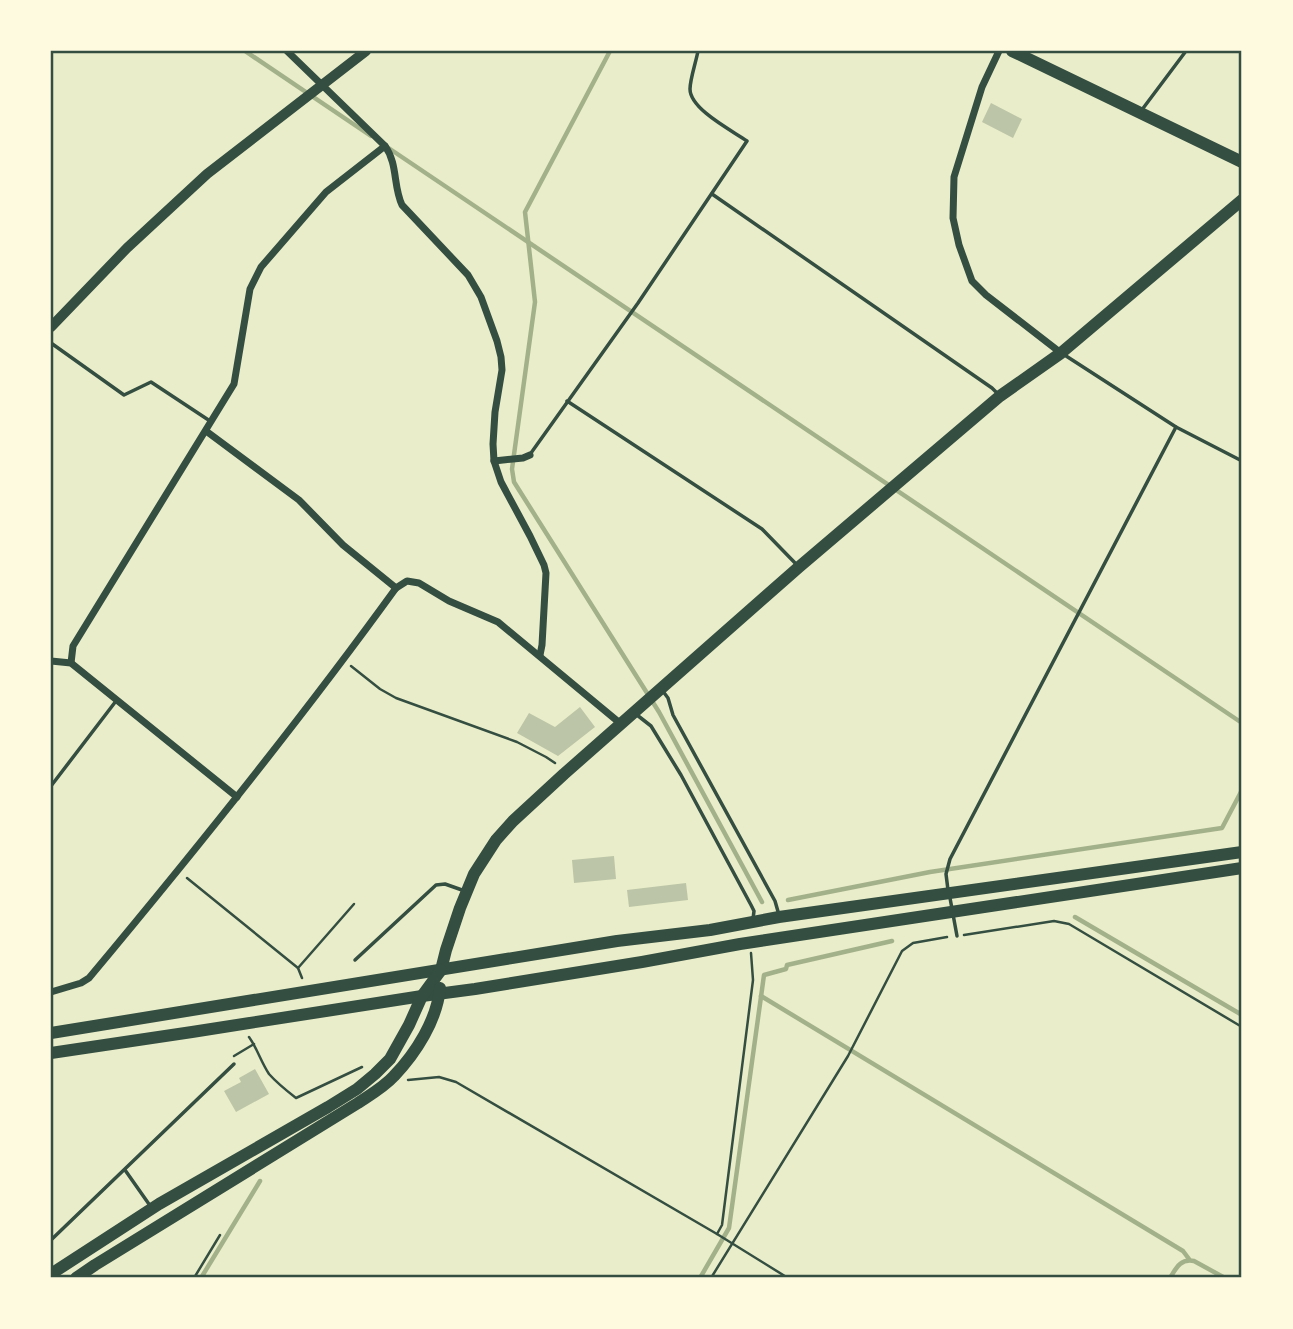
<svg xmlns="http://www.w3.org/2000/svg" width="1293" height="1329" font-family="Helvetica,sans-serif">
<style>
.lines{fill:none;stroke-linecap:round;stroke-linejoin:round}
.stream{stroke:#a3b18a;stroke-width:4.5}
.building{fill:#bcc5a7}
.path{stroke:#344e41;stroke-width:2.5}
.service{stroke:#344e41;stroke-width:3.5}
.minor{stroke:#344e41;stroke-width:7}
.tertiary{stroke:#344e41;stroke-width:10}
.primary{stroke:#344e41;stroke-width:12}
.trunk{stroke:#344e41;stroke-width:12}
.neatline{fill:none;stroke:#344e41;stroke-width:2.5}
</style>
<rect width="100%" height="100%" fill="#e9edc9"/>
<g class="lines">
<g class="stream">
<polyline points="245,51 371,136"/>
<polyline points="610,51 525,212 535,302 512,469 514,482 659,712 762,902"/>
<polyline points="387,147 1242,723"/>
<polyline points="788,900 930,872 1222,828 1242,790"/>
<polyline points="1075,917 1242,1015"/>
<polyline points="761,996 1183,1251 1189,1259"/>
<polyline points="201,1278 260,1181"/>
<polyline points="700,1278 729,1228 764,975 786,969 787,965 892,941"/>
<path d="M1170 1278C1176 1268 1181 1258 1194 1261L1225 1278"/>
</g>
</g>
<g class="building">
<polygon points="991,103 1022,119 1013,138 982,122"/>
<polygon points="580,707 595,727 558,756 517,733 529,713 555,727"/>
<polygon points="614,856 616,879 574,883 572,860"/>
<polygon points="686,883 688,900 629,907 627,890"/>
<polygon points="255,1069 269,1094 236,1112 224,1091 241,1082 239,1078"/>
</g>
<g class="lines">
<g class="path">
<polyline points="351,666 380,689 396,698 517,742 546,757 555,763"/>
<polyline points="187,878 298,968 302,978"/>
<polyline points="964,935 1054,921 1069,924 1242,1027"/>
<polyline points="298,968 354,904"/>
<path d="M249 1037C257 1048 261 1062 269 1074 277 1083 287 1091 296 1098L362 1067"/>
<polyline points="234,1056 254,1044"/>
<polyline points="408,1080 439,1077 456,1082 717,1234 788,1278"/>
<polyline points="717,1234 722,1225 753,980 751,953"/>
<polyline points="194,1278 220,1235"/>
<polyline points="711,1278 848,1056 902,951 913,943 947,937"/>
</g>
<g class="service">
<polyline points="1141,111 1186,51"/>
<polyline points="712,194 992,388 998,394"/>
<polyline points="51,343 124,395 151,382 210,421"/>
<polyline points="1063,354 1176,427 1242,461"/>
<polyline points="567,401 762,529 798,566"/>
<path d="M531 453 638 303 747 141C731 130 690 109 690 89 690 79 696 62 698 51"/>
<polyline points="662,690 668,698 673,715 775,901 779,915"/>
<polyline points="637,715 651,726 681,775 751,905 754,911 753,919"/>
<polyline points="51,786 116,701"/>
<polyline points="948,890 946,874 950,859 1176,427"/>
<polyline points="950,898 957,936"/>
<polyline points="355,960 436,885 445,884 462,890"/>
<polyline points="125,1170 151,1207"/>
<polyline points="51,1240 234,1064"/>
</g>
<g class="minor">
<path d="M287 51 385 146C398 164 393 186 402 205L468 275 481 297 497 341 501 357 502 370 495 412 493 444 494 461 501 482 530 536 544 565 546 573 542 645 540 655"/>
<polyline points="999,51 982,87 954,177 953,218 959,245 972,281 986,295 1061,353"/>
<polyline points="206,431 299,500 343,545 396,588"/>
<polyline points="494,461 523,458 530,455"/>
<polyline points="51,661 71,663 237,797"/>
<polyline points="71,663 73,646 234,384 250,289 261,267 326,192 385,146"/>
<path d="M51 992 81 983 89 978C195 851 299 722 396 588L407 581 419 583 449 601 498 622 621 724"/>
</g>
<polyline class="tertiary" points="51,327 127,248 207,174 366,51"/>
<g class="primary">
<polyline points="1012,51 1242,162"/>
<polyline points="441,970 446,950 460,908 474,874 496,840 513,821 564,774 799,567 1000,396 1061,353 1242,200"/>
</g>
<g class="trunk">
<polyline points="51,1033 617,941 710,930 779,917 1242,852"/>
<polyline points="51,1053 192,1032 422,996 475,989 642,962 740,944 1242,868"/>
<polyline points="51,1274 159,1204 328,1107 357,1089 375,1074 390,1059 409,1025 422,996 441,970"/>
<path d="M76 1278 95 1265 358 1103C370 1095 384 1087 394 1076 416 1053 437 1020 440 988"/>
</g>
</g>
<rect width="1293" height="1329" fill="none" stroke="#fefae0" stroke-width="105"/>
<rect x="52" y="52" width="1188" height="1224" class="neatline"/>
</svg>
